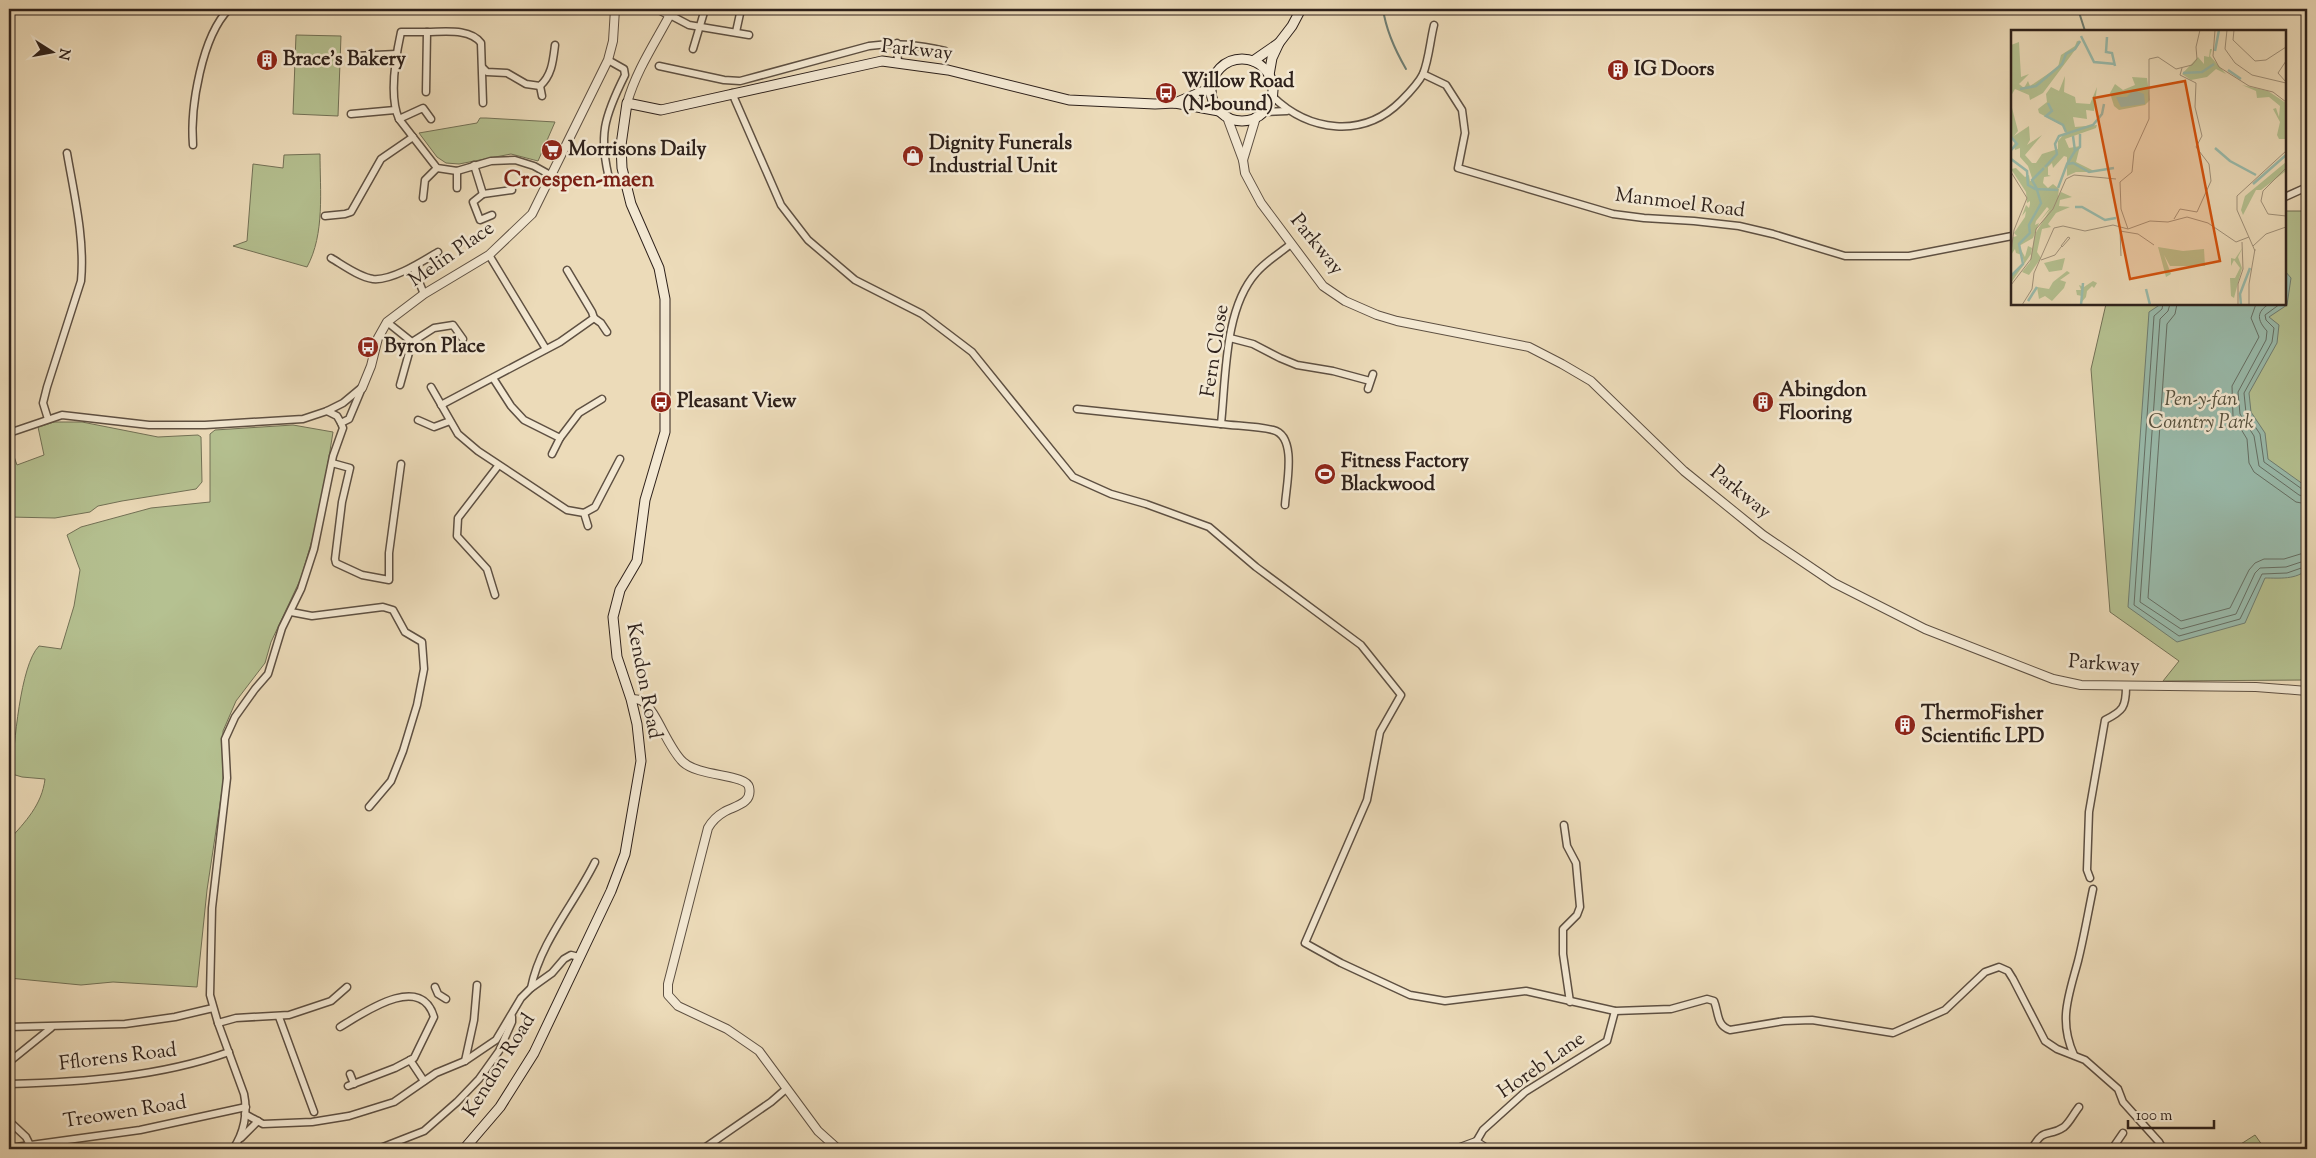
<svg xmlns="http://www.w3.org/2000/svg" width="2316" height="1158" font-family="'Sorts Mill Goudy',serif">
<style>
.green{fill:#b5c191;stroke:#727156}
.water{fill:#99bbac;stroke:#6e7d72}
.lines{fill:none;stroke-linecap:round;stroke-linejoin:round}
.shore{stroke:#646e64;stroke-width:1}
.stream{stroke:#6e7d72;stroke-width:2}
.minor-casing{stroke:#5e5042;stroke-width:9}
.tertiary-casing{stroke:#5e5042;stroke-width:10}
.secondary-casing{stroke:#2e211b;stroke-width:11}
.minor{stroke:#f3e8d2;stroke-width:6}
.tertiary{stroke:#f3e8d2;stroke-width:8}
.secondary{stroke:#f3e8d2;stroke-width:9}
.labels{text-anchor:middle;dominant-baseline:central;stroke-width:5;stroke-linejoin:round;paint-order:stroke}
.street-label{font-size:20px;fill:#2e211b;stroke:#f3e8d2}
.poi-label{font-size:20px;font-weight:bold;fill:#2e211b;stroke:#f3e8d2;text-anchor:start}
.park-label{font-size:20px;font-style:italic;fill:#56513e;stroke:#f3e8d2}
.quarter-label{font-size:22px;font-weight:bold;fill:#7a1f14;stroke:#f3e8d2}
.inset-river{fill:none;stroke:#99bbac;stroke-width:2.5}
.inset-road{fill:none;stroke:#a0917a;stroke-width:1}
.view{fill:#d5530e;fill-opacity:0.15;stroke:#d5530e;stroke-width:2.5}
.inset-edge{fill:none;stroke:#2e211b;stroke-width:2.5}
</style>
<rect width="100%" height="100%" fill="#ecdbb9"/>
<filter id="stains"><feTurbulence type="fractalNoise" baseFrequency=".004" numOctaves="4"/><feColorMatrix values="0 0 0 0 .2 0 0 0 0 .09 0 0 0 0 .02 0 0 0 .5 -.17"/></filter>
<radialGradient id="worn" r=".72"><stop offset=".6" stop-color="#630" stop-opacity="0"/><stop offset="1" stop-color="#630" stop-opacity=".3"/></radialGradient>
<g class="green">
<polygon points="296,35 341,36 338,116 293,114"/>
<polygon points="480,118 486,118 555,122 538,161 511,154 459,164 446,163 437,157 419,133 477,123"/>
<path d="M320 154C320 190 325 234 307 267L233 246 247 241 253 164 283 168 284 155Z"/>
<polygon points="2285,211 2307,211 2307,680 2163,681 2179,661 2110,612 2091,369 2106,304 2285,304"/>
<polygon points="54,422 82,422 158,437 198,435 201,437 202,482 196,489 122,501 98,506 90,512 55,518 9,517 9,442 17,465 44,455 38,427"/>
<path d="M293 425 333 432 320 513 301 578 271 642 265 663 236 701 223 731V784L207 890 197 987 113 982 81 985 9 978V840C25 822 42 805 45 779L22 777 12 774C14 746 20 665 39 646L61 649 74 606 80 570 67 535 81 527 151 508 210 502V434L215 430Z"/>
<polygon points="2255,1135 2265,1149 2233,1149"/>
</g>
<path class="water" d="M2285 271 2291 278 2287 305 2269 317 2279 325 2277 343 2249 393 2251 412 2265 433 2268 459 2307 487V569C2297 580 2279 578 2265 578L2245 623 2177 642 2128 607 2149 312 2161 304H2285Z"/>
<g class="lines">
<g class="shore">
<polyline points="2163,304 2162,309 2154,316 2134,605 2179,636 2240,619 2262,574 2287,573 2307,566"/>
<polyline points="2170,304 2168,311 2160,319 2140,602 2181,629 2236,614 2255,573 2260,568 2286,567 2307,560"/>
<polyline points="2177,304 2175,314 2167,324 2148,598 2181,621 2230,608 2249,570 2255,563 2264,559 2284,559 2307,552"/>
<polyline points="2256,304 2251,318 2259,337 2232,386 2233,416 2247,439 2249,463 2254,472 2296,502 2307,504"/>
<path d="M2269 304C2256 312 2257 320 2267 331L2266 340 2238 392 2240 414 2254 436 2259 466 2299 495 2307 497"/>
<polyline points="2280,304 2265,315 2266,320 2274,328 2272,342 2244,393 2246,413 2260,434 2264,462 2302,489 2307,490"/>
</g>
<g class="stream">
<path d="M1383 9C1386 30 1395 50 1406 69"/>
<polyline points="2078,9 2085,31"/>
</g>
<g class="minor-casing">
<g id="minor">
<polyline points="670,15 689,25 749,35"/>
<path d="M427 32H401C396 55 389 97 399 119L437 168 457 171 491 161 515 160 534 166 552 176"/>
<polyline points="736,32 741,9"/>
<polyline points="897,43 898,63"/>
<polyline points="693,49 705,9"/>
<polyline points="354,56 396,54"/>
<path d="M608 60 624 69 625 75C604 117 598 136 610 182"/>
<path d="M659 66 724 80 740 81 869 46C896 42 919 45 945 51"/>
<path d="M483 68 487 72 507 73 526 84 540 86C552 75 553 61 555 45"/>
<polyline points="1423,74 1446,85 1462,110 1465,133 1458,168 1613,214 1644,218 1694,221 1739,226 1773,234 1845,256 1909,256 2012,236"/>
<polyline points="540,86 542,96"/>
<path d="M426 92 427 32C444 32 470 28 481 43L483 103"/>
<path d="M732 93 781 205 808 240 855 280 922 314 972 352 1073 477 1111 494 1146 504 1209 527 1256 567 1361 645 1401 695 1380 732 1367 800 1305 943 1341 963 1410 995 1445 1001 1526 991 1615 1011 1671 1009 1707 999 1714 1001C1719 1013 1716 1025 1730 1030L1784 1021 1812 1020 1893 1033 1945 1010 1985 972 1999 967 2008 971 2013 979 2045 1041 2057 1049 2085 1060 2118 1089 2123 1102 2159 1142 2163 1149"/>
<path d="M1272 96C1309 132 1363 139 1401 101 1409 93 1418 84 1423 74 1429 59 1430 41 1434 25"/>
<polyline points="1264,112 1287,111"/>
<polyline points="351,114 395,110"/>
<polyline points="399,119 423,108 431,119"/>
<path d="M193 145C190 107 202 36 229 9"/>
<polyline points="474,165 483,194 512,190"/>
<polyline points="457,188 457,171"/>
<polyline points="483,194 473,202 480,220 492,215"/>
<polyline points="2285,197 2307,187"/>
<polyline points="423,198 425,180 437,168"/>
<polyline points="325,216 345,214 351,212 381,159 413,137"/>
<polyline points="489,255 546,349"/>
<path d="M331 258C343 265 359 277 373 279 392 281 423 261 438 252"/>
<polyline points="413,267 424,294"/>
<polyline points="594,318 601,323 607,332"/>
<polyline points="387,322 412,342 434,328 453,325 463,339"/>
<polyline points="1230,338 1253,344 1280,358 1297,365 1333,371 1370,381"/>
<polyline points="493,378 511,406 524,420 560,438"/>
<polyline points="400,385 412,342"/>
<polyline points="431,387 458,434 478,451 567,510 584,513 588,526"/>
<polyline points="1368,389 1373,374"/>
<polyline points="441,405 560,342 594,318 592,312 567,270"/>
<path d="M1077 409 1221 424C1226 378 1224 309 1256 273 1265 262 1280 253 1291 244"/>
<polyline points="327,411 337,416 341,423"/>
<path d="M48 419 43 403 47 387 81 281C85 239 74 194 67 153"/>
<polyline points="418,420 434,427 450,421"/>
<path d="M1221 424C1238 426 1256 426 1273 430 1298 436 1286 486 1285 505"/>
<polyline points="9,433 62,415 149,425 205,425 303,419 327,411 343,403 361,388"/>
<polyline points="552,454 560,438 579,413 602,399"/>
<polyline points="332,463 350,468 342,502 335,559 336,563 362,575 389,580 389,553 401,464"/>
<polyline points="584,513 595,507 620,459"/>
<polyline points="495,595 487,569 457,536 458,518 498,466"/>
<polyline points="291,612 312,616 383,607 393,610 405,632 422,642 424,669 417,705 403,751 391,781 369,807"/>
<polyline points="1564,825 1567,846 1576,863 1580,907 1577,915 1563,929 1563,954 1570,1002"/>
<path d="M2090 878 2087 870 2089 812 2105 720C2123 711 2126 707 2126 687"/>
<polyline points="435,987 438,994 446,999"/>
<path d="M531 988C540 942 575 903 595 862"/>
<polyline points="279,1017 314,1112"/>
<polyline points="218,1023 236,1018 289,1015 331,1001 347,987"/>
<polyline points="9,1027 125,1024 175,1017 213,1008"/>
<path d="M340 1027C363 1013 421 972 434 1017L414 1058 395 1068 348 1086"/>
<path d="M2074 1055C2058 1020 2069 995 2078 961 2084 937 2088 913 2093 889"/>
<polyline points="410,1060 424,1081"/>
<polyline points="465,1061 474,1020 477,985"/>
<polyline points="9,1062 51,1028"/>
<polyline points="350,1074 354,1084"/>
<path d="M9 1084C83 1082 159 1077 229 1052"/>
<polyline points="245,1114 263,1124 312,1122 349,1116 394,1102 436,1073 465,1061 496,1040 521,998 531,988 552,973 564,959 571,955 579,957"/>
<polyline points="9,1121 26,1137 30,1145"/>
<polyline points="241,1138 258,1121"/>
<polyline points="1476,1142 1483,1130 1525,1092 1607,1041 1615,1011"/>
<polyline points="9,1148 140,1130 246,1107"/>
<path d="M233 1149C244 1133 248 1113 244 1094L218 1023 210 995 212 908 227 778 225 739 235 717 255 689 268 674 282 628 301 589 314 549 333 456 343 428 341 423 349 419 362 388"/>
<polyline points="378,1149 424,1131 457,1102 479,1079 499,1051 512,1022 512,1017"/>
<polyline points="703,1149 771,1102 786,1089"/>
<path d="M2032 1149C2044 1126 2048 1138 2064 1127 2070 1122 2074 1113 2079 1107"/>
<polyline points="2112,1149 2123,1133"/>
</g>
</g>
<g class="tertiary-casing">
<g id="tertiary">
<polyline points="658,9 670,15"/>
<path d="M627 103C637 68 657 40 673 9"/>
<polyline points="1227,117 1243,160 1245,173 1261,203 1323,286 1345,301 1377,315 1397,321 1529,347 1562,364 1591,381 1684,471 1763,535 1834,583 1925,629 2053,679 2081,685 2256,687 2307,691"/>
<polyline points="1243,160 1256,117"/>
<polyline points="362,388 371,366 378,338 387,322 424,294 489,255 532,214 608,60 613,41 615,9"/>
<path d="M631 699C635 699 639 699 642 701 657 711 667 747 683 762 699 777 746 774 749 787 753 804 734 806 724 812 717 816 712 821 708 828L668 984V995L678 1006 727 1029 759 1051 818 1131 838 1149"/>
<polyline points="1457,1149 1476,1142 1487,1149"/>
</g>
</g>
<g class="secondary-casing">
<g id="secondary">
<circle cx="1242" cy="90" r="31"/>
<polyline points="1253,61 1279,43"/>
<polyline points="1269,75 1272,58 1279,43 1292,26 1301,9"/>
<polyline points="1175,103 1211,88"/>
<polyline points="464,1149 500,1107 534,1053 611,891 625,854 636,790 641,761 637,724 631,699 617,657 613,617 620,590 637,561 645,500 665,432 665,299 659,268 631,204 622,168 621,145 627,103 661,110 882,61 948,70 1069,100 1155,104 1175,103 1219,111"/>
</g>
</g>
<use href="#minor" class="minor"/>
<use href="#tertiary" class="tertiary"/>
<use href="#secondary" class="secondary"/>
</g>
<defs>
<g id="building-disc" transform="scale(1.125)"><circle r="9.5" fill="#8f2418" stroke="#f3e8d2"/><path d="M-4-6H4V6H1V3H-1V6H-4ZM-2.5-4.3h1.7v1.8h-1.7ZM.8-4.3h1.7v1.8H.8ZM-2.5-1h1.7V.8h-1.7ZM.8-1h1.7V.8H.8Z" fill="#fff"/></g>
<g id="bus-disc" transform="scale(1.125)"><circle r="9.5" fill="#8f2418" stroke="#f3e8d2"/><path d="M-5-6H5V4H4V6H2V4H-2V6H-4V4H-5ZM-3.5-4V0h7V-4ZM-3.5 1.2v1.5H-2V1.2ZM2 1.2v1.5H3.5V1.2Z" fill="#fff"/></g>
<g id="supermarket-disc" transform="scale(1.125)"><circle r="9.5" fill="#8f2418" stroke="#f3e8d2"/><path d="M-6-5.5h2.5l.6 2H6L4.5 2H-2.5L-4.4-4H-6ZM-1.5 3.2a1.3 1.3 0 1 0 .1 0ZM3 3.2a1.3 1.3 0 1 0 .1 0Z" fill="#fff"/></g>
<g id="shop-disc" transform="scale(1.125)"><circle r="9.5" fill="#8f2418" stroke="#f3e8d2"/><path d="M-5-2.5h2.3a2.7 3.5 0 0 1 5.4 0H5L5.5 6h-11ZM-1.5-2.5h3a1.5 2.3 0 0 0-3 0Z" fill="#fff"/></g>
<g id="stadium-disc" transform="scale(1.125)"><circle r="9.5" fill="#8f2418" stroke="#f3e8d2"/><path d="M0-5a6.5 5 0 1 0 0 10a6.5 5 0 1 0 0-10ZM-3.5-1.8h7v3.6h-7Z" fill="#fff"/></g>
</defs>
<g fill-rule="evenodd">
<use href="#building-disc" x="267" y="60"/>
<use href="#building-disc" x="1618" y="70"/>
<use href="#bus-disc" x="1166" y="93"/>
<use href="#supermarket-disc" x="552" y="150"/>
<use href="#shop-disc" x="913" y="156"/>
<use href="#bus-disc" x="368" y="347"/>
<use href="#bus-disc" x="661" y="402"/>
<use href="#building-disc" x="1763" y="402"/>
<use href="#stadium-disc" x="1325" y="474"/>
<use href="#building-disc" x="1905" y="725"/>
</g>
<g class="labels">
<g class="street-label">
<text transform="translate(917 51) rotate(6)">Parkway</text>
<text transform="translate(1680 204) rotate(7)">Manmoel Road</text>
<text transform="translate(1316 245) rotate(51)">Parkway</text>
<text transform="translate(452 255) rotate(-35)">Melin Place</text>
<text transform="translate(1216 351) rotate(-81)">Fern Close</text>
<text transform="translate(1740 493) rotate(39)">Parkway</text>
<text transform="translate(2104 665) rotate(4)">Parkway</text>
<text transform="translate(643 681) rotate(79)">Kendon Road</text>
<text transform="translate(118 1058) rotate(-7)">Fflorens Road</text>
<text transform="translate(500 1066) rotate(-58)">Kendon Road</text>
<text transform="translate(1542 1066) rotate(-35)">Horeb Lane</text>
<text transform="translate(125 1113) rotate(-9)">Treowen Road</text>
</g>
<g class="poi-label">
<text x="283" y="60">Brace's Bakery</text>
<text x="1634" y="70">IG Doors</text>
<text x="1182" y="82">Willow Road<tspan x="1182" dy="23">(N-bound)</tspan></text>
<text x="929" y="144">Dignity Funerals<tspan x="929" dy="23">Industrial Unit</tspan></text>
<text x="568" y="150">Morrisons Daily</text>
<text x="384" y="347">Byron Place</text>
<text x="1779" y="391">Abingdon<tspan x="1779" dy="23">Flooring</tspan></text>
<text x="677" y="402">Pleasant View</text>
<text x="1341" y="462">Fitness Factory<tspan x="1341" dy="23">Blackwood</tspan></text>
<text x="1921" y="714">ThermoFisher<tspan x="1921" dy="23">Scientific LPD</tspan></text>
</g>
<g class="park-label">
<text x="2201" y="400">Pen-y-fan<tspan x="2201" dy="23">Country Park</tspan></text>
</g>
<g class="quarter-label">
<text x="579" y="181">Croespen-maen</text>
</g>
</g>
<g transform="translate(2011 30)">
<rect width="275" height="275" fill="#ecdbb9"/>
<path d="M66 11 70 12 32 63 19 70 18 65 4 59 0 66V15L8 12 10 47 18 44 8 54 13 58 17 51 19 56 47 37 50 25 64 16ZM199 19H201L199 26 215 44 205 39 196 47 180 50 171 44 187 27 193 34V26L198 27ZM54 46 53 62 64 67 65 73 79 74 86 57 83 81 75 80 76 89 62 87 64 97 86 95 85 98 54 109 58 118 69 116 65 132 85 142H65L56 146V127L53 126 42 138 41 133 37 137V145L40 146 33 147 32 153 37 158 42 154 48 159 47 167 43 175 28 192 38 179 36 177 25 191 24 195 28 193 22 208 8 216 14 227 17 216 21 218 20 224 0 253V245L13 232 11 225 5 223 4 219 0 225 2 207 6 206 3 203 14 187 15 181 11 186 15 175 18 178 19 174V171L16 173 15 162 0 139 5 138 14 147 18 145 19 151H22L17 136 9 127V118L4 120 3 116 0 120 4 112 0 109V74L7 101 3 106 18 96 19 110 16 115 31 105 14 125 21 133H25L31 124 47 119V111L55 102 52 96 28 83 27 79 36 72 35 64 40 57 48 61ZM121 47 136 48 139 70 134 75 108 80 103 76 99 63 104 54 112 60 124 55ZM231 55 257 61 275 73V109H268L266 105 269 92 262 79 265 78 268 87 269 76 258 67 246 68 245 61ZM275 132V141L250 160H245L232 185 230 180 234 166ZM50 162 61 167 49 170 48 176 59 177 45 183 37 194 40 197 31 199 26 222 30 228 18 245 11 242 19 232 24 204ZM147 217 172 221 193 219 194 236H159L153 225 160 244 155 247ZM232 217 227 227 231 238 223 268 220 266 219 248H224L229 238 223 230 220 236V228L224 229ZM54 228 51 240 38 242 33 233ZM56 241 59 243 49 250 55 252 53 258 41 271 34 266 28 269 26 257 38 259 42 252ZM82 251 86 253 83 258 81 256 76 261 75 267 70 273 71 266 66 265 65 260H70L68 255 73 257Z" fill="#b5c191"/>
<path d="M122 60 133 64 134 74 110 77 105 67H116Z" fill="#99bbac"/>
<path class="inset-river" d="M70 6 83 32 104 34M96 7 95 22 101 23 104 36M204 21 208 0M217 40 230 49M172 43 191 42 203 34M9 59 25 56 51 34 55 24 64 19 69 11M37 73 41 81 35 86 52 95 55 102M0 107 6 114 0 120M204 118 219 131 245 145M64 121 69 117V104M0 129 16 141 17 155 26 160 30 173 18 195 19 203 8 214 12 234 0 246M56 134 64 121 62 106M34 137 46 124 44 114 48 106 82 95 91 84 93 74M242 154 275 125M47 158 56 134 62 133 78 142 103 138M26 159 21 150 33 138M26 159 47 160M64 177H71L94 190 105 188M135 259 139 275M17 271 26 257M70 275 72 253M230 275 229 264 239 238"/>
<path class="inset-road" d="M204 0 202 26 208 37 238 56 262 62 275 72M216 0 214 19 224 33 241 45 275 53M223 0 222 10 244 31 255 30 275 17M275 52 267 43 275 31M275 138 252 161 250 171 257 184 275 186M0 142 16 168 3 200 0 222M109 152 121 142 123 122 138 89V29L147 27 165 39 181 35 186 29 185 17 189 0M109 152 110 179 117 199 139 191 157 192 176 187 197 193 225 212 238 207M163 189 169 179 186 182 200 151 198 134 185 117 191 106 184 77 185 53 169 45 171 38M109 200 110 226M109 201 127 204 143 215M57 207 59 208 51 217 50 216ZM242 216 255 204 275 197M244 221 226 180V166L275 121M30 230 44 225 50 217M0 255 20 229 25 199 42 179 55 149 63 145 105 149M11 275 21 259 23 243 43 198 52 196 74 201 102 195 117 199M227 275V254L232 239 231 212M238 275V254L244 219"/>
<path class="view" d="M174 51 209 231 119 249 83 68Z"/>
<rect width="275" height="275" class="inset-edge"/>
</g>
<rect width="2316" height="1158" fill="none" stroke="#ecdbb9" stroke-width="30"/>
<rect x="10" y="10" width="2296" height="1138" fill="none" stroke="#2e211b" stroke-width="2.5"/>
<rect x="15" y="15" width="2286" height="1128" fill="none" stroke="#2e211b"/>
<g transform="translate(52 52) rotate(101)" stroke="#f3e8d2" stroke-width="4" paint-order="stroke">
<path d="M0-4L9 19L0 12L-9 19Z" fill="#2e211b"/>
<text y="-8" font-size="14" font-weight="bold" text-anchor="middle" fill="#2e211b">N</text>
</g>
<path d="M2128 1120v8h86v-8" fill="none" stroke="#2e211b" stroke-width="2.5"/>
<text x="2136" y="1120" font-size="15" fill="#2e211b" stroke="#f3e8d2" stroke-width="4" paint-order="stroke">100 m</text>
<rect width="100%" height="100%" filter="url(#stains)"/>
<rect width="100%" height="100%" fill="url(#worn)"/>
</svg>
